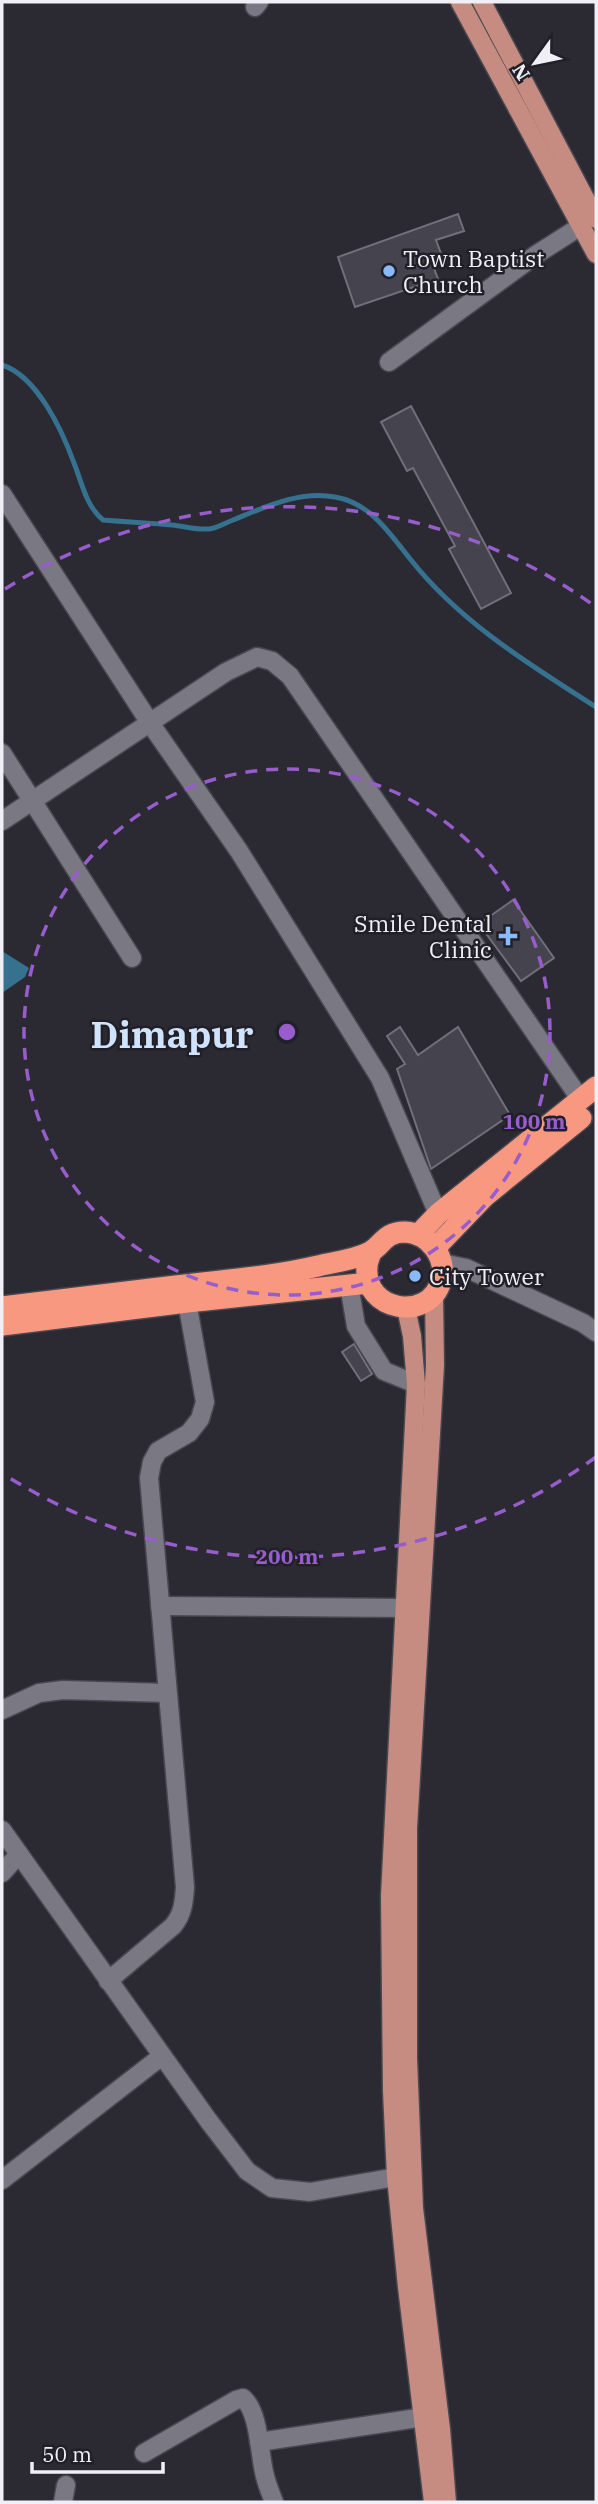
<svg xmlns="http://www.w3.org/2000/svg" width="598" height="2504" font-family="'IBM Plex Serif',serif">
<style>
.water{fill:#36718f}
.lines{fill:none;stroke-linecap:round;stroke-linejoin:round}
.stream{stroke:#36718f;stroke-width:5}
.building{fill:#45434d;stroke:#716f7a;stroke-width:2}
.minor-casing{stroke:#49474f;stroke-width:21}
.major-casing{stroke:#49474f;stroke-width:21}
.highway-casing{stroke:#49474f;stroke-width:24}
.minor{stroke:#7a7883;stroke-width:18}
.major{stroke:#c68b81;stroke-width:18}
.highway{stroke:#f89880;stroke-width:21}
.ring{fill:none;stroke:#985dcc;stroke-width:3.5;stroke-dasharray:12 9}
.poi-dot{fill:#88bafc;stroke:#212028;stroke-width:2.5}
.labels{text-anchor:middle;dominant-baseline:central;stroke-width:5;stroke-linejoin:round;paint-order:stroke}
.poi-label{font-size:23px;fill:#f0eff5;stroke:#212028;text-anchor:start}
.town-label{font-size:37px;font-weight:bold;fill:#d0e3fc;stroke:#212028}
.centre{fill:#985dcc;stroke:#212028;stroke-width:3.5}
.ring-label{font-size:21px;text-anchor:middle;font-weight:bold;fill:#985dcc;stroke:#212028;stroke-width:5;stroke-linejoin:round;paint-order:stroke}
</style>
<rect width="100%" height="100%" fill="#2b2932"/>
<polygon class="water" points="2,951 29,968 25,977 2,993"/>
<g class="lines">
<path class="stream" d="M2 365C37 376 62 430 74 463 82 483 86 506 103 520 126 522 149 523 172 525 184 526 196 530 209 529 217 528 225 523 233 520 265 507 301 490 335 497 371 503 390 534 411 560 461 623 529 664 596 707"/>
</g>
<g class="building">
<polygon points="458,214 464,231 436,240 443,259 432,263 438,279 355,307 338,257"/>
<polygon points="411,406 511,593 481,609 449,549 455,546 413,468 407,471 381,422"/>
<polygon points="513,900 554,958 521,981 479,924"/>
<polygon points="400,1027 418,1055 458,1027 510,1115 431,1169 397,1069 405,1064 387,1036"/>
<polygon points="354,1344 372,1374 361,1381 342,1352"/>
</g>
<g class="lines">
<g class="minor-casing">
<g id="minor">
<polyline points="255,7 259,2"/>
<polyline points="389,362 537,254 581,226"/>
<polyline points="2,494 150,723 239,851 380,1078 438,1214"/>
<polyline points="2,753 132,958"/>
<polyline points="2,821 226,672 257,657 272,661 290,676 581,1100"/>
<polyline points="442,1263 466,1268 583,1323 596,1332"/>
<polyline points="349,1285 356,1326 384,1371 416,1384"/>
<polyline points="160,1606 405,1608"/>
<polyline points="2,1710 39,1693 63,1690 167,1693"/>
<polyline points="2,1830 208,2120 247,2171 272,2188 310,2192 396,2177"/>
<polyline points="2,1873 19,1854"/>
<path d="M108 1981 173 1926C183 1914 184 1902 185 1887L149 1478 152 1462 158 1451 189 1433 200 1419 205 1402 187 1302"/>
<polyline points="2,2180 162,2056"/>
<polyline points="259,2442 424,2417"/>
<path d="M144 2453 236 2400 243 2398C260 2413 259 2455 265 2476 267 2485 271 2494 274 2502"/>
<polyline points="63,2502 66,2485"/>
</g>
</g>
<g class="major-casing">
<g id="major">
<polyline points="460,2 596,254"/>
<polyline points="482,2 596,219"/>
<polyline points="434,1295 435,1365 408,1828 408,2058 414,2208 441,2429 447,2502"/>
<polyline points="406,1308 412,1336 416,1384 390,1896 392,2091 396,2177 407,2287 433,2502"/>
</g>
</g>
<g class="highway-casing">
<g id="highway">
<polyline points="418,1235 438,1214 596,1087"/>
<polyline points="435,1248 485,1196 581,1118"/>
<path d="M2 1307C60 1300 118 1293 176 1286 224 1280 272 1277 318 1266 334 1262 355 1260 370 1252 382 1246 384 1232 405 1232 429 1233 448 1258 441 1281 429 1323 363 1311 367 1267 367 1262 370 1256 371 1252"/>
<polyline points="2,1325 187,1302 369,1283"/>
</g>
</g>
<use href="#minor" class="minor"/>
<use href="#major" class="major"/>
<use href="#highway" class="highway"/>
</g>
<g class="ring">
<circle cx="287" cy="1032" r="263"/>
<path d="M596 1457A525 525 0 0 1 5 1475M5 589A525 525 0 0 1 596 607"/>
</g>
<g class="poi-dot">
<circle cx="389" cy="271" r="7"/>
<path d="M504.5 925.5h7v7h7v7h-7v7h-7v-7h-7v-7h7z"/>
<circle cx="415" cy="1276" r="7"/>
</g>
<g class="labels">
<g class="poi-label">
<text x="403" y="258">Town Baptist<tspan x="403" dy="26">Church</tspan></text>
<text x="492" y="923" text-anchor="end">Smile Dental<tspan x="492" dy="26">Clinic</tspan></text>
<text x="429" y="1276">City Tower</text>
</g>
<g class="town-label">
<text x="172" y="1034">Dimapur</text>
</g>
</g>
<circle cx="287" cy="1032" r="10" class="centre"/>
<g class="ring-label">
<text x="534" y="1129">100 m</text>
<text x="287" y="1564">200 m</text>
</g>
<rect width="598" height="2504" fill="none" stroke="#f0eff5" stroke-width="7"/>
<g transform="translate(535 63) rotate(237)" stroke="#212028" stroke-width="5" paint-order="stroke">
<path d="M0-5L12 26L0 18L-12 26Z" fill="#f0eff5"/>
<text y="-10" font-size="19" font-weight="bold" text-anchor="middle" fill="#f0eff5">N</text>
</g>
<path d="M32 2462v10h131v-10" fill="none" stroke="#f0eff5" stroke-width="3.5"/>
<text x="42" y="2462" font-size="21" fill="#f0eff5" stroke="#212028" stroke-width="5" paint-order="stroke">50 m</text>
</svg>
